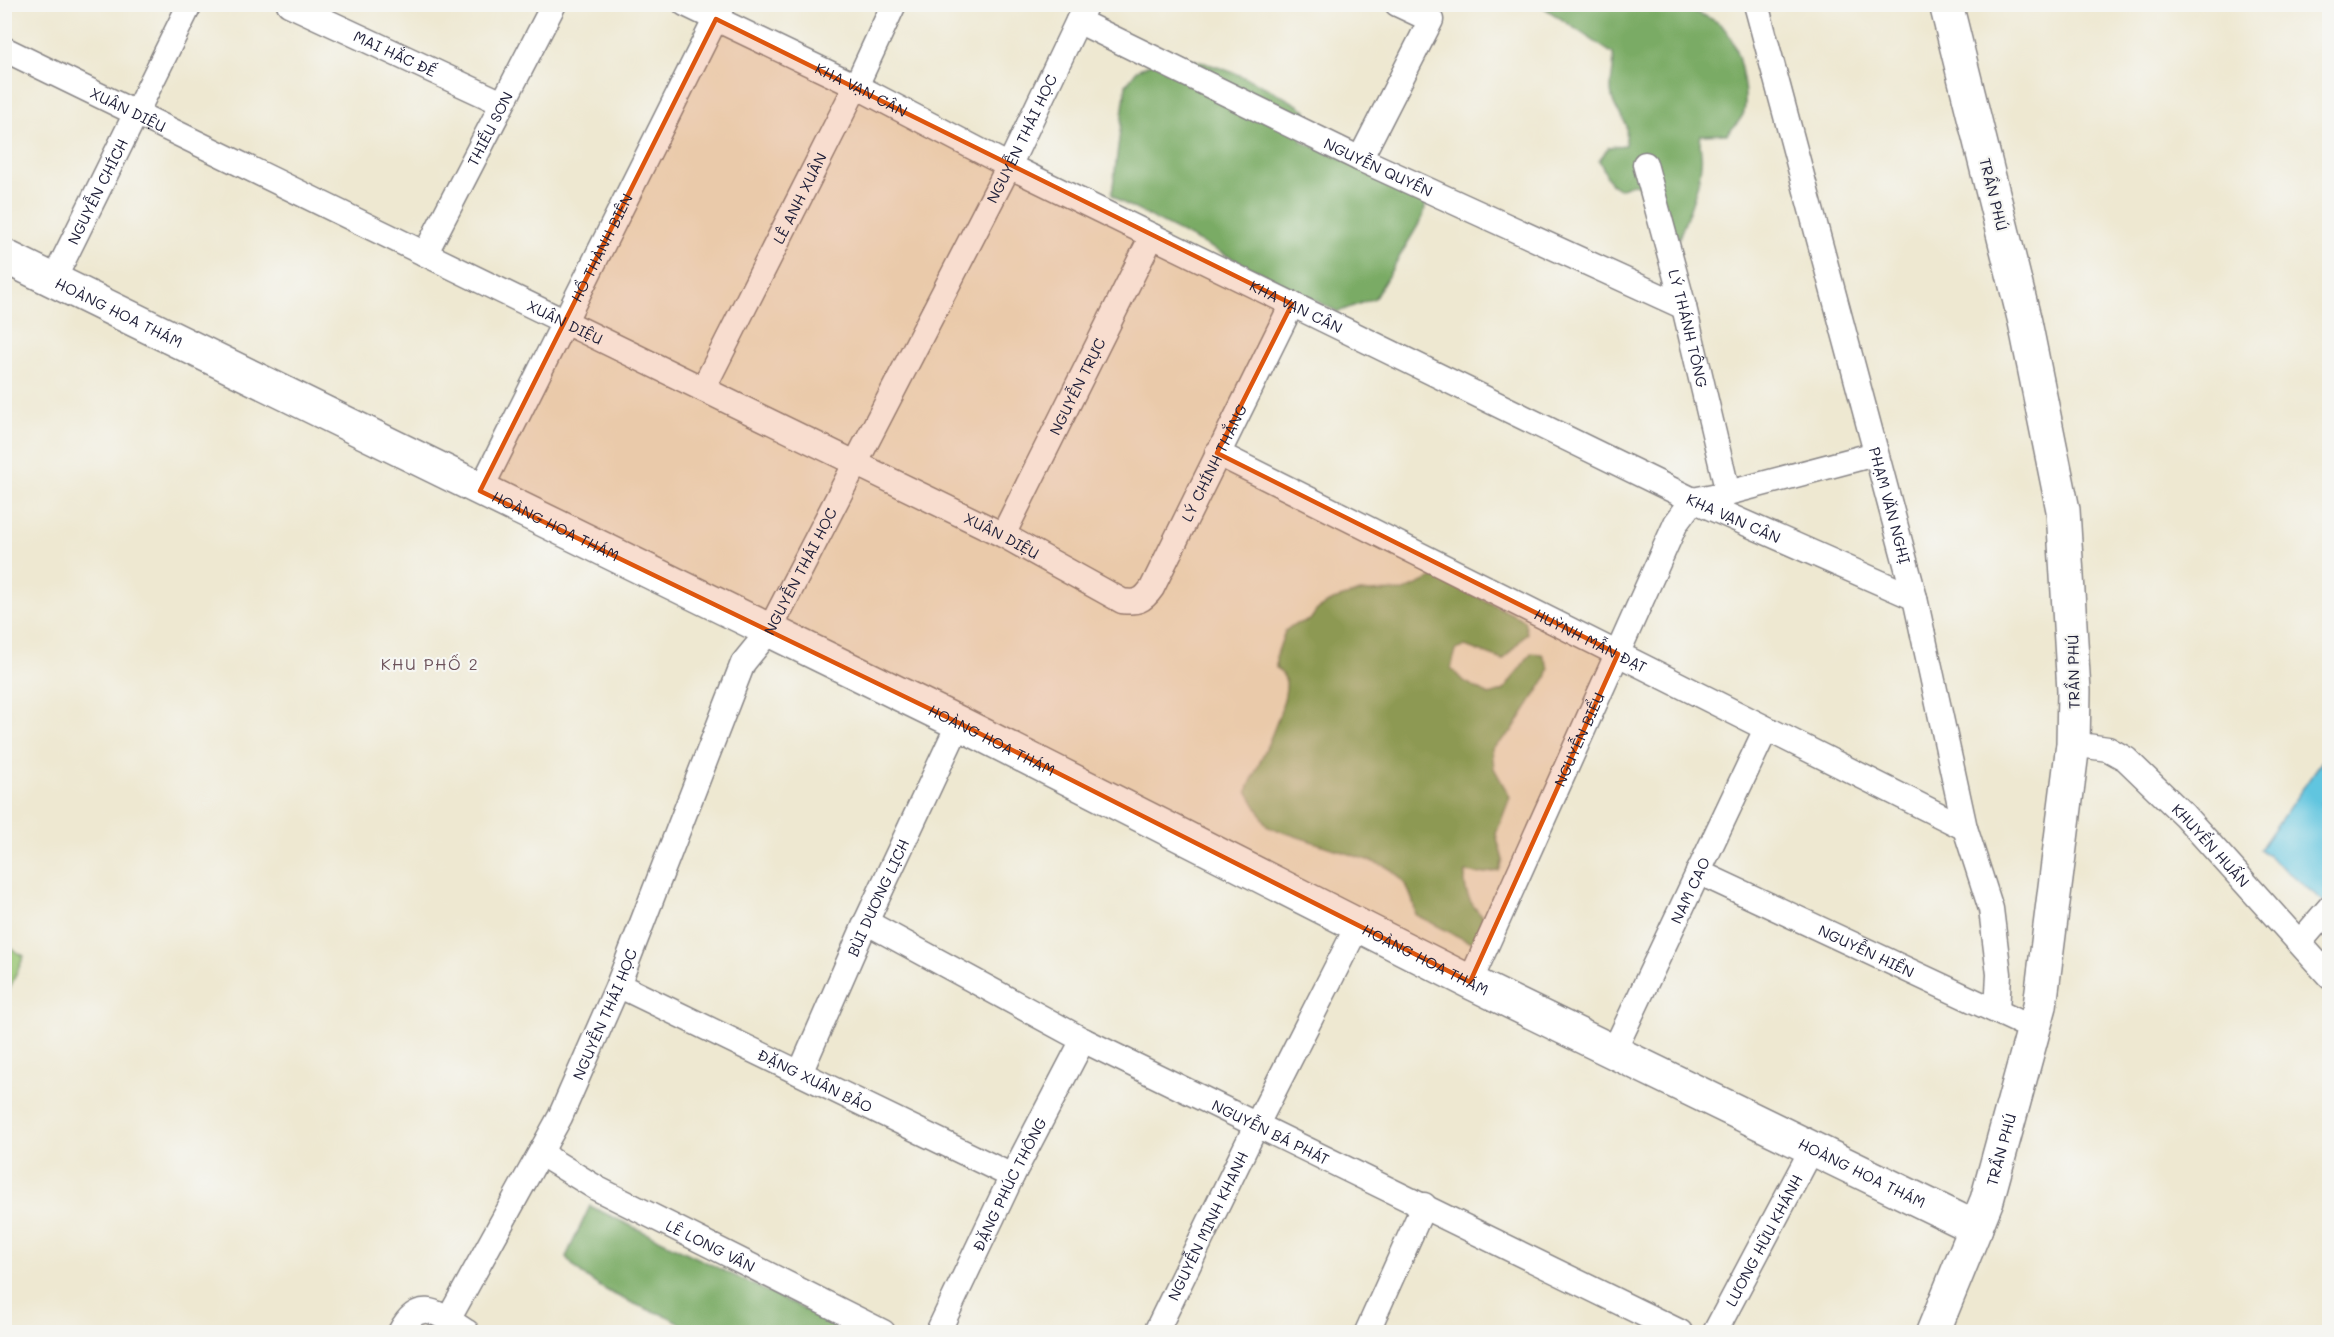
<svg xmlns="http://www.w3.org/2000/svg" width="2334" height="1337" font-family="Mali,sans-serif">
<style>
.green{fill:#99c673;stroke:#5e7457;stroke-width:1.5}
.forest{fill:#7aab65;stroke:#4e6650;stroke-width:1.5}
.water{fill:#61c5df;stroke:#42748d;stroke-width:1.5}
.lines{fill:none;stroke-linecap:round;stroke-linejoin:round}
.street-casing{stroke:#888586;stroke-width:27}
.secondary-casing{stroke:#888586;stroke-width:36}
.street{stroke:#fff;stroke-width:24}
.secondary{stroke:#fff;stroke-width:33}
.marked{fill:#de560e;fill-opacity:0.2;stroke:#de560e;stroke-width:4.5;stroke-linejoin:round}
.labels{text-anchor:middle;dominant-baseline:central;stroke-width:4.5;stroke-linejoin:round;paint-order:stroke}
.street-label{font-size:15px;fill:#22223b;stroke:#f6f6f2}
.neighbourhood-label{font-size:16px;letter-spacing:1.5px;fill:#6d535b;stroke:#f6f6f2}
</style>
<rect width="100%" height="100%" fill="#f6f6f2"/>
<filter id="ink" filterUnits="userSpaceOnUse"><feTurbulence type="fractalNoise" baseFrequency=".0167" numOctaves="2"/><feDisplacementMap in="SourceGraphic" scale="12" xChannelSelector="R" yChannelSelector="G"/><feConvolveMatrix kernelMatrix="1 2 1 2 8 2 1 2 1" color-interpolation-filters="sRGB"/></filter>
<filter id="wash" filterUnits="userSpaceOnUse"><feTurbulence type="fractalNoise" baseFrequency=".008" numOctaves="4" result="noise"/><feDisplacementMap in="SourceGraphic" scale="24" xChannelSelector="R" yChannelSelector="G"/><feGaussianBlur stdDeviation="1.35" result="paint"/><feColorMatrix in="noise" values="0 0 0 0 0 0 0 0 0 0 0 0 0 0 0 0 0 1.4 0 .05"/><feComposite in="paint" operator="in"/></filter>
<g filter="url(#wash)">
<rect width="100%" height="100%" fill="#eee8d1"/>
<polygon class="green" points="5,945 24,956 5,999"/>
<g class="forest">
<path d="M1540 5H1680C1693 14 1710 15 1721 25 1738 39 1748 91 1744 112 1742 120 1732 128 1727 134L1701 135C1698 146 1703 154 1701 164 1699 189 1688 214 1679 238L1657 240 1638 185 1632 184 1619 189 1610 183 1599 160 1609 147 1625 145C1631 114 1617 120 1612 97 1608 82 1616 69 1613 54Z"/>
<path d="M1167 56C1216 60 1264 84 1306 110L1301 141 1417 191 1426 203 1423 217 1375 298 1338 312 1119 201 1112 194 1126 85 1137 70Z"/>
<path d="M1436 576 1524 620 1527 633 1503 660 1465 646 1456 650 1451 668 1462 680 1489 695 1503 691 1531 653 1542 654 1549 668 1546 678 1512 731 1492 749 1494 768 1510 797 1496 834 1503 860 1499 871 1479 874 1466 872C1460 899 1481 915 1498 933L1496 945 1467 941 1416 915C1412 893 1404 876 1385 866L1268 827 1247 791C1258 765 1284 714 1286 687 1287 678 1282 673 1276 668V657L1285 631 1293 625 1310 620 1317 610 1333 600 1360 592 1404 591Z"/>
<path d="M590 1206 851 1332H680L683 1326C673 1317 661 1314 649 1310 620 1298 585 1283 566 1257Z"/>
</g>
<polygon class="water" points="2322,761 2329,766 2329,793 2321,803 2329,809 2329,906 2260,849"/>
</g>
<g filter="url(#ink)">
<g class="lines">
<g class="street-casing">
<g id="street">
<path id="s1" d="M289 4 502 103"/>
<path id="s2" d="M685 4 856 86 1009 166 1693 500 1915 598"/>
<path id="s3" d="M1756 4 1915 598 1965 828 1991 909 1999 974 1997 1011"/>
<path id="s4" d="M1078 21 1360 159 1684 307"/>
<path id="s5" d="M4 49 1003 535 1122 601C1137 603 1143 601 1152 588L1292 304"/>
<polyline points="1360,159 1431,20 1397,4"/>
<path id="s6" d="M1645 164 1684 307 1728 493"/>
<path id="s7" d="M425 254 554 4"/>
<path id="s8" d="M53 281 190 4"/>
<path id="s9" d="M703 389 856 86 894 4"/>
<path id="s10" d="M1217 453 1965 828"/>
<path id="s11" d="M480 491 723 4"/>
<path id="s12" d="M1003 535 1152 236"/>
<path id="s13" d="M2073 744 2108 749 2126 759 2184 815 2330 977"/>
<path id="s14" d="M1698 872 2034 1029"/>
<path id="s15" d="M866 922 1083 1040 1680 1332"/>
<polyline points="2300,942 2330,907"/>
<path id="s16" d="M1470 982 1676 523 1693 500 1728 493 1875 454"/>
<path id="s17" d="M618 985 1012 1176"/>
<path id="s18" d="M1613 1053 1766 729"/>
<path id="s19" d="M800 1073 866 922 959 723"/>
<path id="s20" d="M542 1151 551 1160 598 1189 883 1332"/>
<path id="s21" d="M448 1320 560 1117 618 985 743 663 769 631 1009 166 1086 4"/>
<path d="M400 1332C420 1294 440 1315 467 1332"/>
<path id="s22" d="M938 1332 1012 1176 1083 1040"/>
<path id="s23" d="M1156 1332 1257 1124 1358 925"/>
<polyline points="1367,1332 1424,1205"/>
<path id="s24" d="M1715 1332 1812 1149"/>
</g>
</g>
<g class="secondary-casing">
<g id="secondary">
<path id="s25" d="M4 256 959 723 1470 982 1976 1228"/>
<path id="s26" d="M1933 1332 1987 1200 2040 1006 2073 744 2074 691 2063 510 2025 322 1946 4"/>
</g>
</g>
<use href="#street" class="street"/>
<use href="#secondary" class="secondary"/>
</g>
</g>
<path class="marked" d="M716 19 1292 304 1217 453 1618 654 1470 982 959 723 480 491Z"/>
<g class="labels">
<g class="street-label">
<text stroke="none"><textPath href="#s1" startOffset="117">MAI HẮC ĐẾ</textPath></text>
<text stroke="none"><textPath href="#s2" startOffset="196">KHA VẠN CÂN</textPath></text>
<text stroke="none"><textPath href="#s5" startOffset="138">XUÂN DIỆU</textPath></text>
<text stroke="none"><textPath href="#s7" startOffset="141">THIẾU SƠN</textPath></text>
<text stroke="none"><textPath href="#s21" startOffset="1316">NGUYỄN THÁI HỌC</textPath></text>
<text stroke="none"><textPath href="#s4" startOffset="334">NGUYỄN QUYỀN</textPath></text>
<text stroke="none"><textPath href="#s8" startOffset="100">NGUYỄN CHÍCH</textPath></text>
<text transform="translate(1994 194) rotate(76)">TRẦN PHÚ</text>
<text stroke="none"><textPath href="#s9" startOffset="214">LÊ ANH XUÂN</textPath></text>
<text stroke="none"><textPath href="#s11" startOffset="272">HỒ THÀNH BIÊN</textPath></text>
<text stroke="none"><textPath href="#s2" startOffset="682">KHA VẠN CÂN</textPath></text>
<text stroke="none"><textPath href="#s25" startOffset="128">HOÀNG HOA THÁM</textPath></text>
<text stroke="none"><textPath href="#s5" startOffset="624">XUÂN DIỆU</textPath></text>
<text stroke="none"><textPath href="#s6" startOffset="170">LÝ THÁNH TÔNG</textPath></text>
<text stroke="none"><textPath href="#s12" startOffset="166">NGUYỄN TRỰC</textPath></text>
<text stroke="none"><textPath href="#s5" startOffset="1422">LÝ CHÍNH THẮNG</textPath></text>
<text stroke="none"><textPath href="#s3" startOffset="519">PHẠM VĂN NGHỊ</textPath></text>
<text stroke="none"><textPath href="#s2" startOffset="1168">KHA VẠN CÂN</textPath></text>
<text stroke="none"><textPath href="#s25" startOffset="614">HOÀNG HOA THÁM</textPath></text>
<text stroke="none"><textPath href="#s5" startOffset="1110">XUÂN DIỆU</textPath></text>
<text stroke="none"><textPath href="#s21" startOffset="830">NGUYỄN THÁI HỌC</textPath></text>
<text stroke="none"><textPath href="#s10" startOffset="418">HUỲNH MẪN ĐẠT</textPath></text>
<text transform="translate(2073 672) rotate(-91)">TRẦN PHÚ</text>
<text stroke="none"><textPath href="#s16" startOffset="266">NGUYỄN BIỂU</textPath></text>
<text stroke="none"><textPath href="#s25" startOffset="1100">HOÀNG HOA THÁM</textPath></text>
<text stroke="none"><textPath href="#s13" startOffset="177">KHUYỂN HUẤN</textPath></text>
<text stroke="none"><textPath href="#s18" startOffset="180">NAM CAO</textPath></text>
<text stroke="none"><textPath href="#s19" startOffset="192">BÙI DƯƠNG LỊCH</textPath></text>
<text stroke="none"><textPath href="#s14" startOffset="186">NGUYỄN HIỀN</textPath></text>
<text stroke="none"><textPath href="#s25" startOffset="1586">HOÀNG HOA THÁM</textPath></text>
<text stroke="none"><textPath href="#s21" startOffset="344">NGUYỄN THÁI HỌC</textPath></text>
<text stroke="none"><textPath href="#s17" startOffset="219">ĐẶNG XUÂN BẢO</textPath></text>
<text stroke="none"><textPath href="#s15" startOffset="456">NGUYỄN BÁ PHÁT</textPath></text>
<text stroke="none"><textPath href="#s26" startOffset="195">TRẦN PHÚ</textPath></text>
<text stroke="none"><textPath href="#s25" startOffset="2072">HOÀNG HOA THÁM</textPath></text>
<text stroke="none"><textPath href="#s22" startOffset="164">ĐẶNG PHÚC THÔNG</textPath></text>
<text stroke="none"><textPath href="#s23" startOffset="118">NGUYỄN MINH KHANH</textPath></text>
<text stroke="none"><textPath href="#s24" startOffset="104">LƯƠNG HỮU KHÁNH</textPath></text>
<text stroke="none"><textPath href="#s20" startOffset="194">LÊ LONG VÂN</textPath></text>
</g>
<g class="neighbourhood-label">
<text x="430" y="663">KHU PHỐ 2</text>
</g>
</g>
<rect width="2334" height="1337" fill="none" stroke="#f6f6f2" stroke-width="24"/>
</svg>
